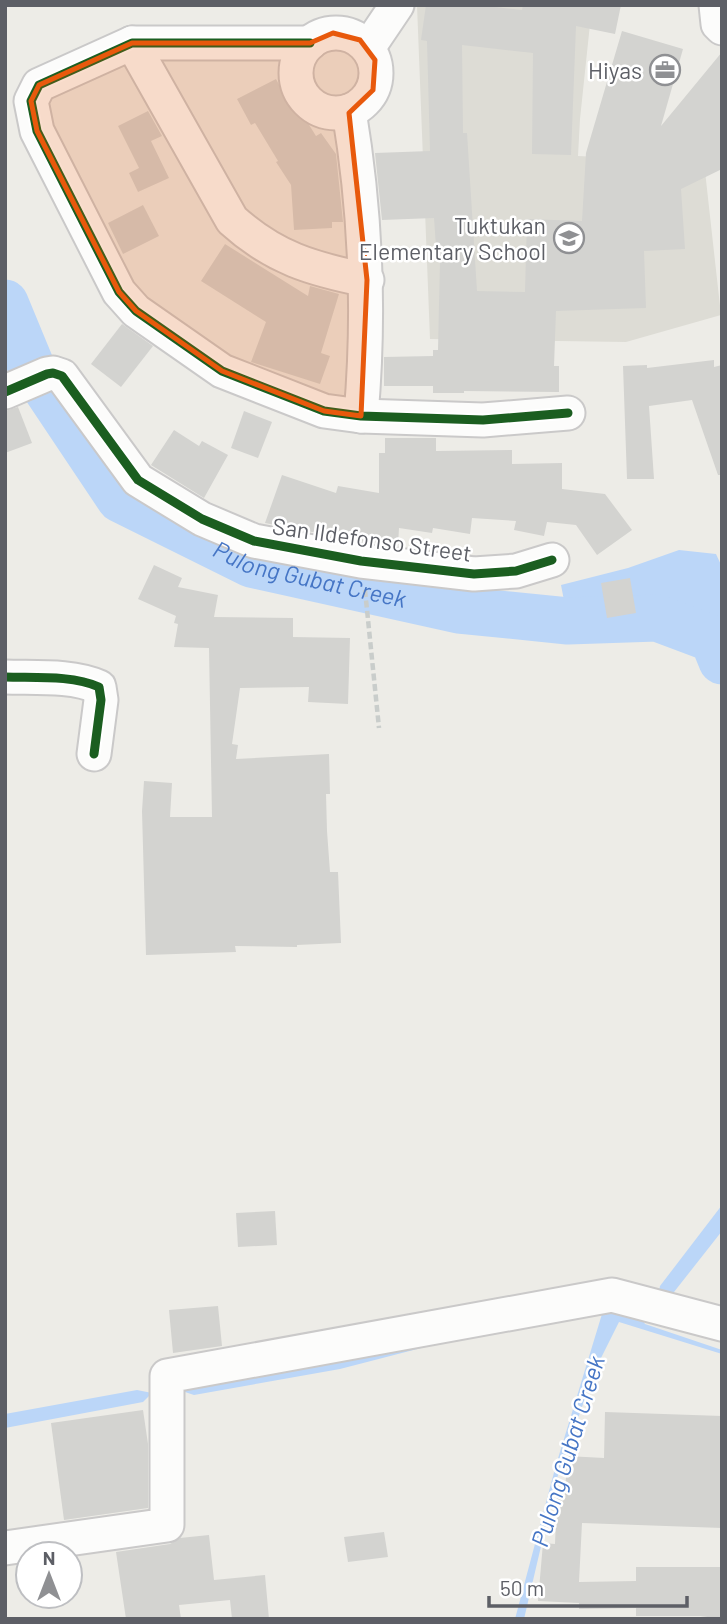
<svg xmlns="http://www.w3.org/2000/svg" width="727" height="1624" font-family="Barlow,sans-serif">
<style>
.education{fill:#dddcd5}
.water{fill:#bbd6f8}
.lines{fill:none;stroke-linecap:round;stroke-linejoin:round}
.river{stroke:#bbd6f8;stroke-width:47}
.building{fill:#d3d3d0}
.minor-casing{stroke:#cac9c9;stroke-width:37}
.path{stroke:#c9cdcb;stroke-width:4.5;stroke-dasharray:7 3.5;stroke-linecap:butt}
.minor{stroke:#fcfcfb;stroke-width:33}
.cycleway-casing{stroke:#fff;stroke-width:13}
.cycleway{stroke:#1b5e20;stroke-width:9}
.marked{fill:#e8590c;fill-opacity:0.2;stroke:#e8590c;stroke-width:5;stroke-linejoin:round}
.labels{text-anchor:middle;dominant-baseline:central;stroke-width:5;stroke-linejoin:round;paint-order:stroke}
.poi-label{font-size:23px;fill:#5d5f66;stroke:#fff;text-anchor:end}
.street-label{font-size:23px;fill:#5d5f66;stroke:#fff}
.water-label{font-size:24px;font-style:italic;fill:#4575c5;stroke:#fff}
</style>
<rect width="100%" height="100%" fill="#edece7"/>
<polygon class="education" points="417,5 592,5 580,119 578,156 704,162 721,315 626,342 430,339"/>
<g class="water">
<polygon points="679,550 716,554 722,567 722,686 696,623 640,596 574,622 568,621 561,585 628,568"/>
<polygon points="722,1205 722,1231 674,1292 658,1297 660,1286"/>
<polygon points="610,1310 631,1318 641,1317 645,1324 722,1350 722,1354 619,1322 595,1370 557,1478 524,1619 515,1619 556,1465 602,1314 533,1319 340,1369 194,1395 182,1391 190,1381 341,1354 524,1316"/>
<polygon points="137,1390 152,1393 143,1402 5,1428 5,1414"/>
</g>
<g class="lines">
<path class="river" id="s1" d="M5 303 31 366 120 499 251 564 459 610 568 621 657 618 713 639 722 661"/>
</g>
<g class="building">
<polygon points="426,5 478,5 522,10 523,5 621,5 615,34 576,26 571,155 532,154 533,53 462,45 463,133 467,133 477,291 525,292 527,219 582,221 586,153 622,31 683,49 661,126 722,52 722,169 681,189 685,249 644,251 646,308 556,311 554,366 559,366 559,392 464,391 464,393 433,393 433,386 384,386 384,357 433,356 433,350 438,350 440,261 437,261 434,218 382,220 375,153 430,151 427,41 421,40"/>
<polygon points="276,79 291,107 296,104 316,136 321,133 336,154 343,222 332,222 332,228 294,230 291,185 276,162 278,161 255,123 251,125 237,99"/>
<polygon points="148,111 162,136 151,141 169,178 138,192 129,173 139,168 118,126"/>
<polygon points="143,205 159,236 123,254 108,223"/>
<polygon points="225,244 308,296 310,286 339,294 321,353 330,356 320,384 251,362 266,322 201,281"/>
<polygon points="122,324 153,346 121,387 91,364"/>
<polygon points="714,360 714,367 722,365 722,475 718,475 692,400 649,406 654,479 627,479 623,366 647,365 647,368"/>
<polygon points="18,407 32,443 5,453 5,411"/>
<polygon points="244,411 272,422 258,458 231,448"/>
<polygon points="174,430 199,446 202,441 228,455 204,498 151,465"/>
<polygon points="385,438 436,438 436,451 512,450 512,464 562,463 562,489 605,494 632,530 597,555 576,525 547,522 544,536 514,530 516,521 472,518 470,534 433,528 432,533 399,528 398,546 364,542 265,523 282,475 336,493 338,486 379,493 379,453 385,453"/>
<polygon points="154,565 182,578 178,587 218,595 214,617 293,618 293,637 350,638 348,704 308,702 309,687 240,688 232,744 238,745 236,759 329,754 330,794 326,794 327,831 330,872 338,872 341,943 297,945 297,947 235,946 236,952 146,955 142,811 144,781 172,783 170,817 212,817 209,648 174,647 178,624 174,623 176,616 138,599"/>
<polygon points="630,578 636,613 607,618 601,583"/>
<polygon points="275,1211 277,1245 238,1247 236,1213"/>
<polygon points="218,1306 222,1346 173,1353 169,1310"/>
<polygon points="143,1410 148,1444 148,1508 64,1520 51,1423"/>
<polygon points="605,1412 722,1416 722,1528 582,1523 579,1582 636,1581 636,1567 722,1567 722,1619 700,1616 636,1616 636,1608 579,1609 579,1603 538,1601 543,1543 555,1544 557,1496 565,1496 567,1456 604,1458"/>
<polygon points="384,1532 388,1557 348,1562 344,1537"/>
<polygon points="209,1535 214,1580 265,1575 269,1619 232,1619 230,1600 179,1605 181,1619 126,1619 116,1552 170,1544 180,1538"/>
</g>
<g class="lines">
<g class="minor-casing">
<g id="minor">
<polyline points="716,5 718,24 722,28"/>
<circle cx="336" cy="73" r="40"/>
<path d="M132 43 232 220C274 258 312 269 367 280"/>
<polyline points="310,43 132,43 39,85 31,101 37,131 119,292 136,311 222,371 324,411 361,416 483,420 568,413"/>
<polyline points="368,48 397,5"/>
<path d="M349 111C366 213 370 312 361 416"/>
<polyline points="5,392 47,374 53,373 62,376 138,480 202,519 254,541 361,561 474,574 516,571 552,560"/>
<path d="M5 677C35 678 72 675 99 687L101 700 94 754"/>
<polyline points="5,1548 167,1525 167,1376 612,1295 722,1324"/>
</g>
</g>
<polyline class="path" points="365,590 379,728"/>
<use href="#minor" class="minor"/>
<g class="cycleway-casing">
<g id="cycleway">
<polyline points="310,43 132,43 39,85 31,101 37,131 119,292 136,311 222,371 324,411 361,416 483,420 568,413"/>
<polyline points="5,392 47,374 53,373 62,376 138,480 202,519 254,541 361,561 474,574 516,571 552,560"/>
<path d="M5 677C35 678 72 675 99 687L101 700 94 754"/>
</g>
</g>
<use href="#cycleway" class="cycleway"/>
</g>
<path class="marked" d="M333 33 360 40 375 60 373 90 349 113 367 280 361 416 324 411 222 371 136 311 119 292 37 131 31 101 39 85 132 43H310Z"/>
<defs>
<g id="office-ring" transform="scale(1.575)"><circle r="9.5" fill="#fff" stroke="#8f9093" stroke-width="1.5"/><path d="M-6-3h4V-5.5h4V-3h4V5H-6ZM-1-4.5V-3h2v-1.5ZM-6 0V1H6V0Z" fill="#8f9093"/></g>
<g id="school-ring" transform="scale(1.575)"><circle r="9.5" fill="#fff" stroke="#8f9093" stroke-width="1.5"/><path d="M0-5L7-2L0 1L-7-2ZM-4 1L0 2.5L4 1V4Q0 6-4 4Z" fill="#8f9093"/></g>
</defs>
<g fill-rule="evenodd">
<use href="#office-ring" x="665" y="70"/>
<use href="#school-ring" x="569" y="238"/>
</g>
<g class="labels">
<g class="poi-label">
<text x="642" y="70">Hiyas</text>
<text x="546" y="225">Tuktukan<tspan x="546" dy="26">Elementary School</tspan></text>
</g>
<g class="street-label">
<text transform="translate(372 539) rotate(8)">San Ildefonso Street</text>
</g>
<g class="water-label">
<text stroke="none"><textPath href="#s1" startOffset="434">Pulong Gubat Creek</textPath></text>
<text transform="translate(567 1451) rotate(-73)">Pulong Gubat Creek</text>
</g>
</g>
<rect width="727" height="1624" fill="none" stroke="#5d5f66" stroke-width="14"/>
<g transform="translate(49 1575)"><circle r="33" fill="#ffffff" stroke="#bebfc2" stroke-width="2"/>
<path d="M0-5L12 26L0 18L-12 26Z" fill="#8f9093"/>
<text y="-10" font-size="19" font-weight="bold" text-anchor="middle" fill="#5d5f66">N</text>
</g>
<path d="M489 1596v10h198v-10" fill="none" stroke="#5d5f66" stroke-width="3.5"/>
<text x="500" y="1596" font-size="21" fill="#5d5f66" stroke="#ffffff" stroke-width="5" paint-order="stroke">50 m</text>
</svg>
